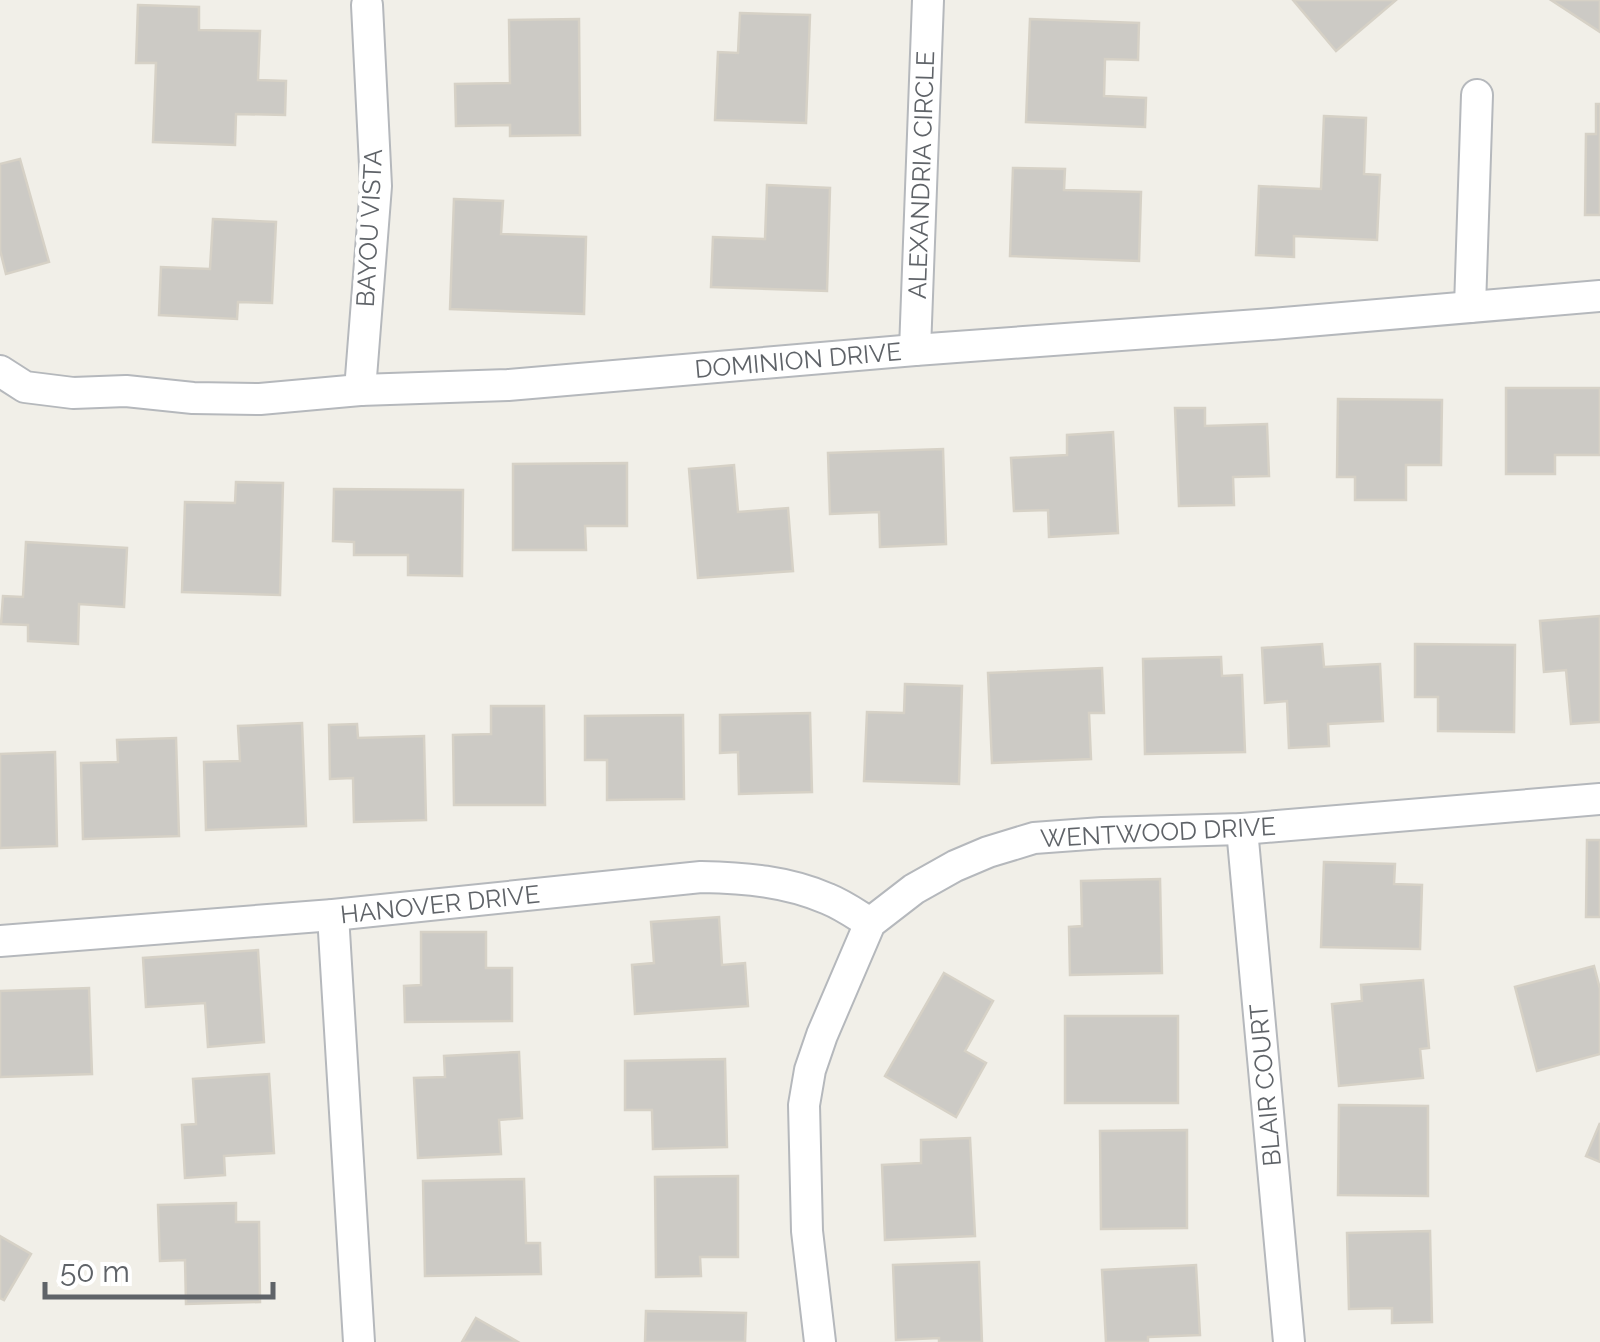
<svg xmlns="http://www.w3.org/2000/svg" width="1600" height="1342" font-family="Raleway,sans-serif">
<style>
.building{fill:#cccac5;stroke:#d6d1c6;stroke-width:2.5}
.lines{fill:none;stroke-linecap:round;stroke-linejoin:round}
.minor-casing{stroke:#b5b8bc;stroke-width:34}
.minor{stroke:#fff;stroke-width:30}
.labels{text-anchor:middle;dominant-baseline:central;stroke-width:8;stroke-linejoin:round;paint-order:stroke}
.street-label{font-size:25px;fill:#5f6368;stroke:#fff}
</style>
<rect width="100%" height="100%" fill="#f1efe8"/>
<g class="building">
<polygon points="1293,0 1396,0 1336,51"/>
<polygon points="1551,0 1600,0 1600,32"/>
<polygon points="138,5 199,7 199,30 260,31 258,80 286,81 285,115 236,114 235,145 153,142 156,63 136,63"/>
<polygon points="740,13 810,15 806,123 715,120 718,52 738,53"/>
<polygon points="579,19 580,135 510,136 510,125 456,126 455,84 510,83 509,20"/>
<polygon points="1030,19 1139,23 1138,60 1105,59 1104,96 1146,98 1145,127 1026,122"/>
<polygon points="1596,104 1600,104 1600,215 1585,215 1586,134 1596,134"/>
<polygon points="1324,116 1366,118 1364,174 1380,175 1377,240 1294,236 1294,257 1256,255 1259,186 1321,189"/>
<polygon points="20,159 49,262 6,274 0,250 0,164"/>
<polygon points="1013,168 1065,169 1064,190 1141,192 1139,261 1010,256"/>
<polygon points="767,185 830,188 827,291 711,287 713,237 765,239"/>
<polygon points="454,199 503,201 501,234 586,237 584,314 450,309"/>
<polygon points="213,219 276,222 272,303 238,302 237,319 159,315 161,267 210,269"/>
<polygon points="1506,388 1600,388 1600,455 1555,455 1555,474 1506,474"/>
<polygon points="1338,399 1442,400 1441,465 1406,465 1406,500 1355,500 1355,477 1337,477"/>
<polygon points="1175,408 1205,408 1205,426 1267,424 1269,476 1233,477 1234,505 1179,506"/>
<polygon points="1113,432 1118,533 1049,537 1048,510 1014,511 1011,458 1067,455 1067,435"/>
<polygon points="943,449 946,544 880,547 879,512 830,514 828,453"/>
<polygon points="627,463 627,526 585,526 586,550 513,550 513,464"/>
<polygon points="734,465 738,512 788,508 793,571 698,578 689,469"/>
<polygon points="236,482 283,483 280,595 182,592 185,502 235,503"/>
<polygon points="334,489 463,490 462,576 408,575 408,555 354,555 354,542 333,541"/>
<polygon points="26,542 127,548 124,607 79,604 78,644 28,641 28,625 1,624 3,596 23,597"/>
<polygon points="1600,616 1600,722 1571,724 1566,670 1544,672 1540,621"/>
<polygon points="1322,644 1324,667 1380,664 1383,721 1328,724 1329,746 1289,748 1287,701 1265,703 1262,648"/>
<polygon points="1415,644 1515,645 1514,732 1438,731 1438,697 1415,697"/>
<polygon points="1221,657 1222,676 1242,675 1245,752 1145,754 1143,659"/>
<polygon points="1102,668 1104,713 1089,713 1091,759 992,763 988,673"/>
<polygon points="905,684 962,686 959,784 864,781 867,712 904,713"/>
<polygon points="491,706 544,706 545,805 454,805 453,735 491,734"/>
<polygon points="810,713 812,792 739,794 738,752 720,753 720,715"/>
<polygon points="683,715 684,799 607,800 607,760 585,760 585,716"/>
<polygon points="302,723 306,826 206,830 204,762 240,761 238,726"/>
<polygon points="357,724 358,738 424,736 426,820 354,822 353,778 330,779 329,725"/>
<polygon points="176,738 179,836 83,839 81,763 118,762 117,740"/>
<polygon points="55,752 57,846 0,848 0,754"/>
<polygon points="1587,840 1600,840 1600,917 1586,917"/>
<polygon points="1324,862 1395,864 1394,884 1422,885 1420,949 1321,947"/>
<polygon points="1160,879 1162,973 1070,975 1069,927 1082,926 1081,881"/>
<polygon points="719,917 722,965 745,963 748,1006 635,1014 632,965 654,963 651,922"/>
<polygon points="421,932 486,932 486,968 512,968 512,1021 405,1022 404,986 421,985"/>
<polygon points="258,950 264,1042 208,1047 205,1003 146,1007 143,958"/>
<polygon points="1594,966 1600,989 1600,1054 1537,1071 1515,987"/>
<polygon points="944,973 993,1001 965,1051 986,1063 956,1117 885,1076"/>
<polygon points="1423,980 1429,1048 1420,1049 1423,1078 1339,1086 1332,1004 1362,1001 1361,985"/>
<polygon points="89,988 92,1074 0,1077 0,991"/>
<rect x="1065" y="1016" width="113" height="87"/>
<polygon points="519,1052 522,1118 499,1120 501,1154 418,1158 414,1078 445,1077 444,1056"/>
<polygon points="725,1059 727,1147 653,1149 652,1110 625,1110 625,1061"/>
<polygon points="269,1074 274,1153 224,1156 225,1175 185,1178 182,1125 196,1124 193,1079"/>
<polygon points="1339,1105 1428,1106 1428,1196 1338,1195"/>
<polygon points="1600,1123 1600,1162 1586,1156"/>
<polygon points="1187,1130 1187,1228 1101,1229 1100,1131"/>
<polygon points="970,1138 975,1236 885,1240 882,1165 921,1163 921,1140"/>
<polygon points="738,1176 738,1257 700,1257 701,1276 656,1277 655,1177"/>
<polygon points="524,1179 526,1243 540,1243 541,1274 425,1276 423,1181"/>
<polygon points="236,1203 236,1222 259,1222 260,1302 186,1304 185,1260 160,1261 158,1205"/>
<polygon points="1430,1231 1432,1322 1392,1323 1392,1308 1349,1309 1347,1233"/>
<polygon points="0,1236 31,1254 4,1300 0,1298"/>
<polygon points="979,1262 982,1342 939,1342 939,1338 896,1340 893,1265"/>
<polygon points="1196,1265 1200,1335 1148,1337 1148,1342 1106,1342 1102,1270"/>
<polygon points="646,1311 746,1313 745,1342 645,1342"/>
<polygon points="476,1318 518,1342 462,1342"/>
</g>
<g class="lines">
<g class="minor-casing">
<g id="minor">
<polyline points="1470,307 1477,95"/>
<polyline points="915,350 928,0"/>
<polyline points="0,371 25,387 73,393 126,391 193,398 260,399 360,390 508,385 915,350 1272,324 1600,296"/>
<polyline points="360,390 376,186 367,5"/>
<polyline points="1242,829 1289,1342"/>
<polyline points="333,915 359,1342"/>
<path d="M0 941 333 915 701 877C745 878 787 881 828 899 843 905 857 915 870 923"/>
<polyline points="820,1342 807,1231 804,1105 810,1070 822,1035 870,923 914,889 955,866 988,852 1034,838 1102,833 1242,829 1600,799"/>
</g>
</g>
<use href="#minor" class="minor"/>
</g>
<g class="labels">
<g class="street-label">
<text transform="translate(921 175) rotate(-88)">ALEXANDRIA CIRCLE</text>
<text transform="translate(369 228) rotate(-87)">BAYOU VISTA</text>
<text transform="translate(798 360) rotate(-5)">DOMINION DRIVE</text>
<text transform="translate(1158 832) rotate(-3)">WENTWOOD DRIVE</text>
<text transform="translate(440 904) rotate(-6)">HANOVER DRIVE</text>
<text transform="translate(1265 1085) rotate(-95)">BLAIR COURT</text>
</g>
</g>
<path d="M45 1282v15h228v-15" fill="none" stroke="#5f6368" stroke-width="5"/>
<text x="60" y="1282" font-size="30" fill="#5f6368" stroke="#ffffff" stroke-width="8" paint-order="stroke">50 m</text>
</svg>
